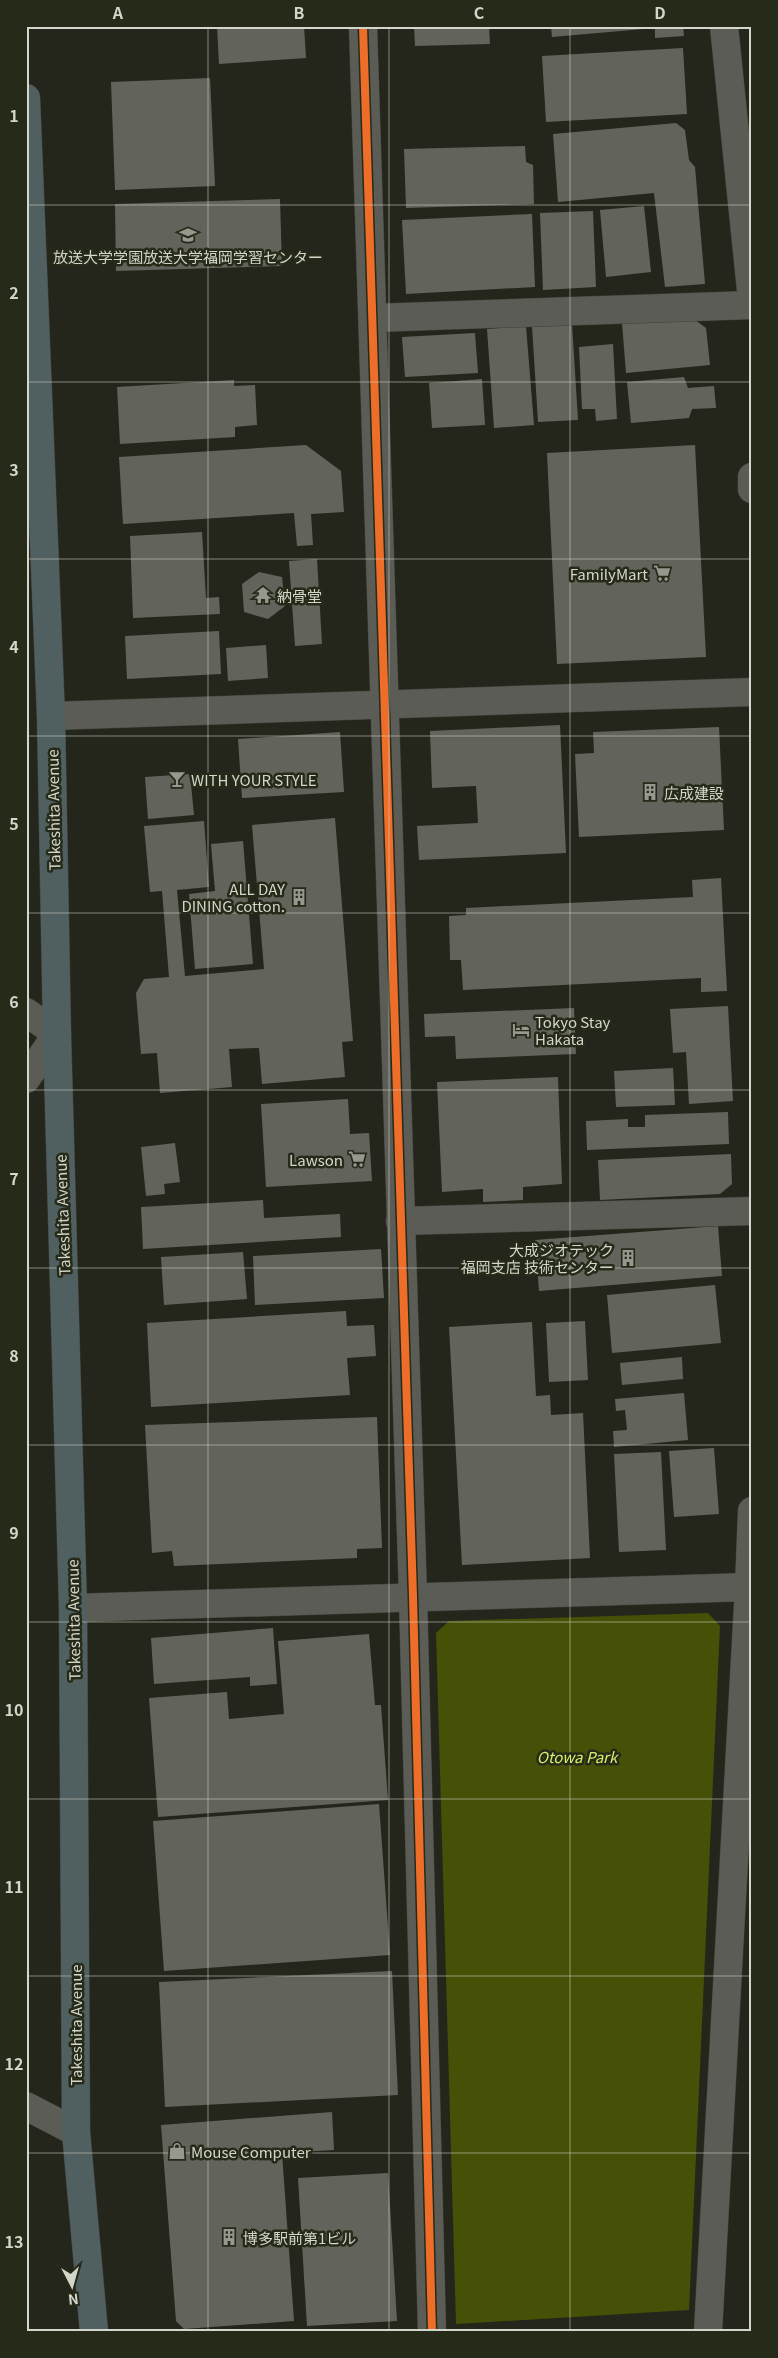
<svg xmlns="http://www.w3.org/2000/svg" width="778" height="2358" font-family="Georgia,'Noto Sans JP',serif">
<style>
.green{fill:#475007}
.building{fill:#62645b}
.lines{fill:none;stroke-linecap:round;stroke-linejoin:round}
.minor-casing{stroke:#40423a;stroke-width:29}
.tertiary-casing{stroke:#40423a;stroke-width:29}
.trunk-casing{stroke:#40423a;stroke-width:29}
.minor{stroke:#5b5c56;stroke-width:28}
.tertiary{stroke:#5b5c56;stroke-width:28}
.trunk{stroke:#505f60;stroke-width:28}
.cycleway-casing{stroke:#262a18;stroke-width:11}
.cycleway{stroke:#ee6e29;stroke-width:8}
.grid{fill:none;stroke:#d3d6cb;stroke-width:1;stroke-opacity:0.55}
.labels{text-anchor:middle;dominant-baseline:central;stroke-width:5;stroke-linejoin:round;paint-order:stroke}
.poi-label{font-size:15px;fill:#d3d6cb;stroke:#262a18;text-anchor:start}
.street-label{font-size:15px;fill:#d3d6cb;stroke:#262a18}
.park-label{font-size:15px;font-style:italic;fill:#d7ef6b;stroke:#262a18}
.neatline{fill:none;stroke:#d3d6cb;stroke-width:2}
.grid-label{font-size:16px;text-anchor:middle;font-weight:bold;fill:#d3d6cb}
</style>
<rect width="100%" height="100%" fill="#24261c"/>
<polygon class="green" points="708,1613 720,1626 689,2310 456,2324 436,1633 449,1621"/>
<g class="building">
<polygon points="217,26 304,26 306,58 219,64"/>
<polygon points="414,26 489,26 490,44 415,46"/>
<polygon points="551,26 683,26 684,36 655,38 655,28 552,37"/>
<polygon points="683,48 687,114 546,122 542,56"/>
<polygon points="210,78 215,186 115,190 111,82"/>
<polygon points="676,123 685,130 689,160 695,167 705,284 665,287 654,193 558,202 553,134"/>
<polygon points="525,146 526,162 533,165 534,204 406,208 404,149"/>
<polygon points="280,199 282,266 116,271 115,204"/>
<polygon points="644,206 651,272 606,277 600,210"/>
<polygon points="593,211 596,287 543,290 540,213"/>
<polygon points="532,214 535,287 406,294 402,220"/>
<polygon points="691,317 706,328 710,365 626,373 622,323"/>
<polygon points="572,324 578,420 538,422 532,326"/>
<polygon points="526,326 534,425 494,428 487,329"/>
<polygon points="475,333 478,373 405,377 402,337"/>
<polygon points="613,344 617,419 596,421 595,409 582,409 579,347"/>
<polygon points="684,377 688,388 714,386 716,408 692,409 689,418 631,423 627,382"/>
<polygon points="482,379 485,425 432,428 429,383"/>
<polygon points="234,380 234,386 255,385 257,425 235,427 235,437 120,444 117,387"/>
<polygon points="306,445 341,471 344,512 311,514 313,545 297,546 294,513 123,524 119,457"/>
<polygon points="695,445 706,657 557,664 547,453"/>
<polygon points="202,532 206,598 219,597 220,614 133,618 130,536"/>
<polygon points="317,559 322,644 295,646 289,561"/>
<polygon points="259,572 282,577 285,606 268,619 244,612 242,584"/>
<polygon points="219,631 221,674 127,679 125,636"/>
<polygon points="266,645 268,678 228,681 226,648"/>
<polygon points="560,725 566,853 419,860 417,826 478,823 476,786 432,788 430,731"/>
<polygon points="719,727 724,830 579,837 575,754 594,753 593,732"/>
<polygon points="340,732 344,792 242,798 238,739"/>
<polygon points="190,774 194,815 148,819 145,777"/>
<polygon points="335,818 353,1041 342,1042 345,1077 262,1084 259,1048 229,1049 232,1087 160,1093 157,1053 141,1054 136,993 144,979 169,977 162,891 150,892 144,826 204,821 209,887 177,890 185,976 264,969 252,825"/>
<polygon points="243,841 253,964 195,969 189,894 215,891 211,844"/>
<polygon points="721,878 727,991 701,992 701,978 463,990 461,960 450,960 449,916 466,915 466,908 693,897 692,880"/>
<polygon points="728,1006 733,1101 689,1104 686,1052 673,1053 670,1009"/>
<polygon points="574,1008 576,1054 456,1059 455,1036 425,1037 424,1014"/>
<polygon points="673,1068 675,1105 616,1107 614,1071"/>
<polygon points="558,1077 562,1184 523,1187 523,1200 483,1202 483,1189 442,1192 437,1082"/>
<polygon points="348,1099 350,1134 369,1133 372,1181 266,1187 261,1104"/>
<polygon points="728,1112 729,1144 587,1150 586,1121 628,1119 628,1127 645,1127 645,1115"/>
<polygon points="175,1143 180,1182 164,1184 165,1194 146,1196 141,1147"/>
<polygon points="731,1154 732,1184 720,1194 600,1200 598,1160"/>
<polygon points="263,1200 264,1218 340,1214 341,1237 143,1249 141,1207"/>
<polygon points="718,1226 722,1276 539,1291 535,1240"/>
<polygon points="381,1249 384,1298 255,1305 253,1256"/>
<polygon points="243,1252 247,1299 164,1305 161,1257"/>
<polygon points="715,1285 721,1343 612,1353 607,1295"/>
<polygon points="346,1311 347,1326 374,1325 376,1356 347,1358 350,1395 151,1407 147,1323"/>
<polygon points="585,1321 588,1380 549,1382 546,1323"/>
<polygon points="532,1322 536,1396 550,1395 551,1415 583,1413 590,1558 462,1565 449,1327"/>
<polygon points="682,1357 683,1379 622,1385 620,1363"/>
<polygon points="684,1393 688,1440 614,1447 613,1431 627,1430 625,1410 616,1411 615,1399"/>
<polygon points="377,1417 382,1548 357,1549 357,1558 174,1566 172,1551 152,1553 145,1425"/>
<polygon points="714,1448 719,1514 674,1517 669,1451"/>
<polygon points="661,1452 666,1550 619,1552 614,1454"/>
<polygon points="273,1628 277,1684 250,1686 250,1677 154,1684 151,1638"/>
<polygon points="369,1634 375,1705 381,1705 388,1800 158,1817 149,1698 227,1692 229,1719 284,1714 278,1641"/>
<polygon points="379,1804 390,1955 164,1971 153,1821"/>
<polygon points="392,1971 398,2095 165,2107 159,1982"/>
<polygon points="332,2112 334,2150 282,2153 294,2321 184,2329 176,2321 161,2125"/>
<polygon points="388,2173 397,2321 307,2326 298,2178"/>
</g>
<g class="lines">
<g class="minor-casing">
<g id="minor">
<polyline points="373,318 752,305"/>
<polyline points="400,1221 752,1211"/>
<polyline points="73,1608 749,1587 708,2332"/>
</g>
</g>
<g class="tertiary-casing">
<g id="tertiary">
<polyline points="363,26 413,1596 432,2332"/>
<polyline points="724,26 752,300"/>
<polyline points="752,477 752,489"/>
<polyline points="51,716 752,692"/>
<polyline points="26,1012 57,1034 26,1079"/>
<polyline points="749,1587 752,1511"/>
<polyline points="26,2106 76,2132"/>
</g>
</g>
<g class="trunk-casing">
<polyline id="trunk" points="26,98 51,716 57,1034 73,1608 76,2132 94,2332"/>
</g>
<use href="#minor" class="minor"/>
<use href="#tertiary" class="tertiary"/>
<use href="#trunk" class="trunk"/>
<g class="cycleway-casing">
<polyline id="cycleway" points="363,26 413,1596 432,2332"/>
</g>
<use href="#cycleway" class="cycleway"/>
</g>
<path class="grid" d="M208 26V2332M389 26V2332M570 26V2332M26 205H752M26 382H752M26 559H752M26 736H752M26 913H752M26 1090H752M26 1268H752M26 1445H752M26 1622H752M26 1799H752M26 1976H752M26 2153H752"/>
<defs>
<g id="university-bare" transform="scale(1.35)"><path d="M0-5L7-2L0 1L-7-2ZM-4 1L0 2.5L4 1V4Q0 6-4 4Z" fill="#96988e" stroke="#262a18" stroke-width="2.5" paint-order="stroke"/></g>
<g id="supermarket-bare" transform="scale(1.35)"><path d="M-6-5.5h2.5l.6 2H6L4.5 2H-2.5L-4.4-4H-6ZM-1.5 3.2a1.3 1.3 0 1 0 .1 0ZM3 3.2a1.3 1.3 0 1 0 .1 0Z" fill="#96988e" stroke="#262a18" stroke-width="2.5" paint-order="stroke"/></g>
<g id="temple-bare" transform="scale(1.35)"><path d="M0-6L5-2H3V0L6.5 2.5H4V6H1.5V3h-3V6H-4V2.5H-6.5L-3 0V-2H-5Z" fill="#96988e" stroke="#262a18" stroke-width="2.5" paint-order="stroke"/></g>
<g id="bar-bare" transform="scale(1.35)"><path d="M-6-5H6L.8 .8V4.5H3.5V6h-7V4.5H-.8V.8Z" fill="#96988e" stroke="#262a18" stroke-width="2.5" paint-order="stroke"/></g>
<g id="building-bare" transform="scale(1.35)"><path d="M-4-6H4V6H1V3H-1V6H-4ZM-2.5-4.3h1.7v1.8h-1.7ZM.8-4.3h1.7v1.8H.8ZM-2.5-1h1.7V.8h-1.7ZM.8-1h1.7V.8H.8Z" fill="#96988e" stroke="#262a18" stroke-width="2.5" paint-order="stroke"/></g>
<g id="hotel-bare" transform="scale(1.35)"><path d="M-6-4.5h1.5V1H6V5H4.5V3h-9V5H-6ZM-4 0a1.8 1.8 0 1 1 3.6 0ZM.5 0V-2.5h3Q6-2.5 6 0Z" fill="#96988e" stroke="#262a18" stroke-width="2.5" paint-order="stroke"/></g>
<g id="shop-bare" transform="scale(1.35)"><path d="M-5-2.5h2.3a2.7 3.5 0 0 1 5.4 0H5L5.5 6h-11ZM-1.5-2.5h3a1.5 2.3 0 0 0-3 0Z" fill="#96988e" stroke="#262a18" stroke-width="2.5" paint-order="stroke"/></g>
</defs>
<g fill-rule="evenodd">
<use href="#university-bare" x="188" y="235"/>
<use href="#supermarket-bare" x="662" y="573"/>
<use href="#temple-bare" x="263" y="595"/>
<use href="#bar-bare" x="177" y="779"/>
<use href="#building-bare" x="650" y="792"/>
<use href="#building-bare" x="299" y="897"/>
<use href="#hotel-bare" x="521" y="1030"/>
<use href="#supermarket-bare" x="357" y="1159"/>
<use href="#building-bare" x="628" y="1258"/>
<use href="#shop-bare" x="177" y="2151"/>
<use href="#building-bare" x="229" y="2237"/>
</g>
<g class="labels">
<g class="poi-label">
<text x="188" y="256" text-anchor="middle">放送大学学園放送大学福岡学習センター</text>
<text x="648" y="573" text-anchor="end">FamilyMart</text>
<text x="277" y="595">納骨堂</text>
<text x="191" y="779">WITH YOUR STYLE</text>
<text x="664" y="792">広成建設</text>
<text x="285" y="888" text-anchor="end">ALL DAY<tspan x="285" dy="17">DINING cotton.</tspan></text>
<text x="535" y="1021">Tokyo Stay<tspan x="535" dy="17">Hakata</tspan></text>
<text x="343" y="1159" text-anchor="end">Lawson</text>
<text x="614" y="1249" text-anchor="end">大成ジオテック<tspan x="614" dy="17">福岡支店 技術センター</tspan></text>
<text x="191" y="2151">Mouse Computer</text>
<text x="243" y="2237">博多駅前第1ビル</text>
</g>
<g class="street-label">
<text transform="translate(53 810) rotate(-91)">Takeshita Avenue</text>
<text transform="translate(62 1215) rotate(-92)">Takeshita Avenue</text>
<text transform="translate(73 1620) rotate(-91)">Takeshita Avenue</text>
<text transform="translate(75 2025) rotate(-90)">Takeshita Avenue</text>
</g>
<g class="park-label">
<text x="577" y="1756">Otowa Park</text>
</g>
</g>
<rect width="778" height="2358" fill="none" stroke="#262a18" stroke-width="55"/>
<g transform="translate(72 2286) rotate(174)" stroke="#262a18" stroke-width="4" paint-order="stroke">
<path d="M0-4L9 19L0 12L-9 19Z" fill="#d3d6cb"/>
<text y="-8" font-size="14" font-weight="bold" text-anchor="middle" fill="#d3d6cb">N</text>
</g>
<rect x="28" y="28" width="722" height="2302" class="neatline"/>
<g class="grid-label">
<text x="118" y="19">A</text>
<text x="299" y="19">B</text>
<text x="479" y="19">C</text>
<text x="660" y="19">D</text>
<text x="14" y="122">1</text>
<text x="14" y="299">2</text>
<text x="14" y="476">3</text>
<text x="14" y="653">4</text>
<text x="14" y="830">5</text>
<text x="14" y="1008">6</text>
<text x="14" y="1185">7</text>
<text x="14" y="1362">8</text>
<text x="14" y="1539">9</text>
<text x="14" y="1716">10</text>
<text x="14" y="1893">11</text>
<text x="14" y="2070">12</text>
<text x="14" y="2248">13</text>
</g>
</svg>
